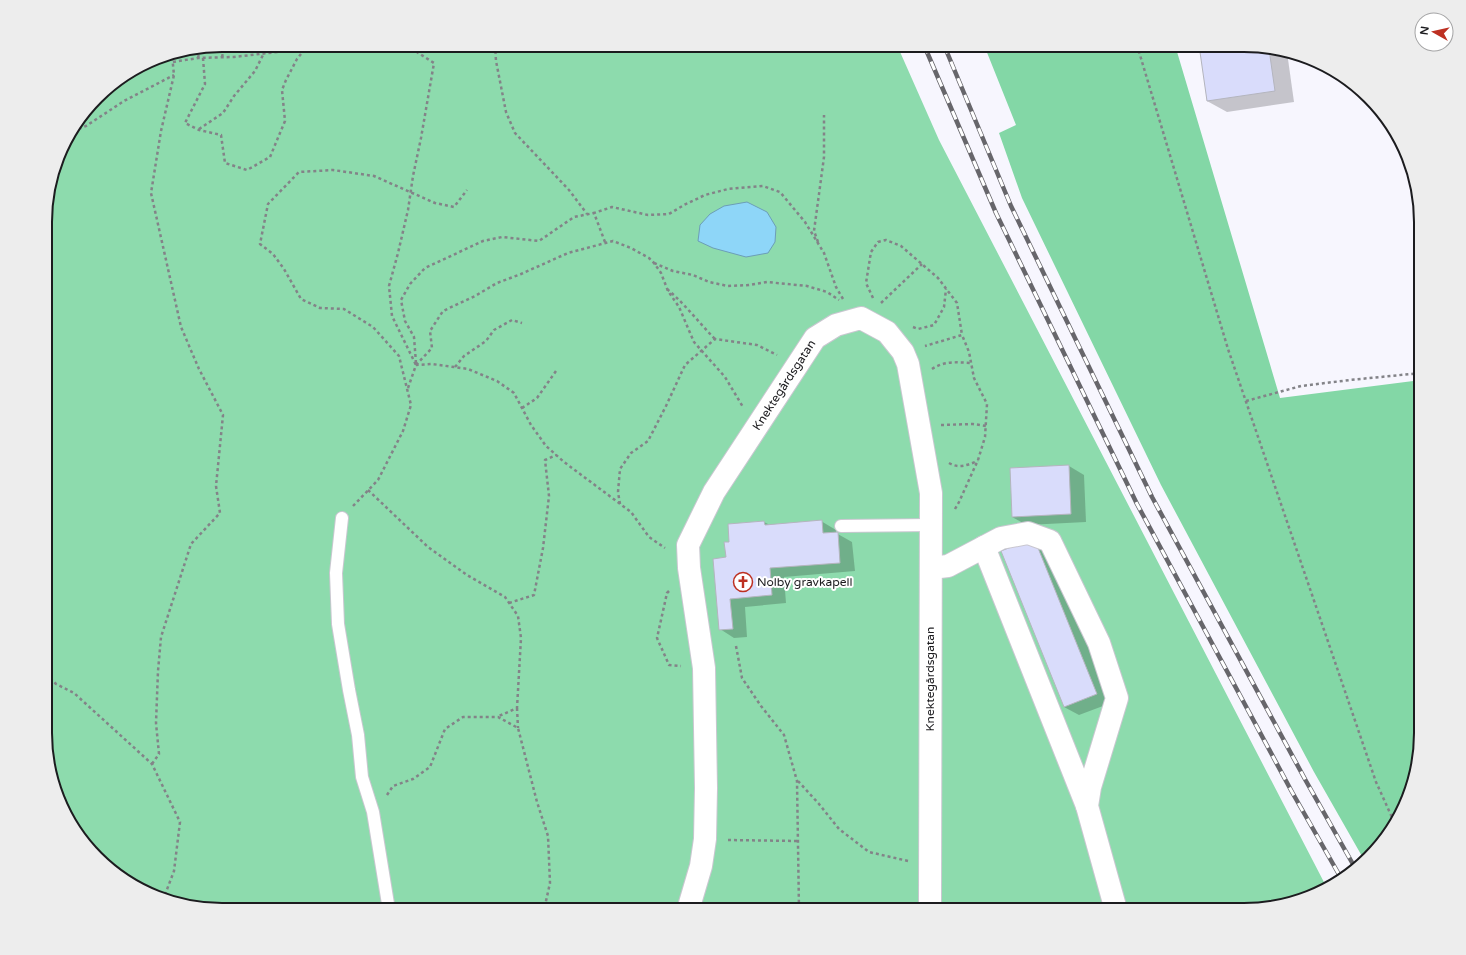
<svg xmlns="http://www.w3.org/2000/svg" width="1466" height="955" font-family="'Varela Round',sans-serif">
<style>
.green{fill:#8ddbad}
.forest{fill:#83d7a6}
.water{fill:#8ed6f8;stroke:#6c9eb7}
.shadow{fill:#0003}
.building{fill:#d9dcfb;stroke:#b4b5be}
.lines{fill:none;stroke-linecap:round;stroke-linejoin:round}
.lane-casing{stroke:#c9c7d0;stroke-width:14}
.street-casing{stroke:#c9c7d0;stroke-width:24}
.path{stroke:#838388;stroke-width:2.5;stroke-dasharray:3 3;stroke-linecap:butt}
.lane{stroke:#fff;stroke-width:12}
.street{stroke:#fff;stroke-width:22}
.rail-casing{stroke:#67666b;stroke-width:4.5}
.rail{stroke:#fff;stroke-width:3;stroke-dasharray:9;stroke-linecap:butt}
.labels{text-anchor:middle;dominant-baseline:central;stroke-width:4;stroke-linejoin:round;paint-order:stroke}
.street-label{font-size:12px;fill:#1c1c1f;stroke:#fff}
.poi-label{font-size:12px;fill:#1c1c1f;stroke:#fff;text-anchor:start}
.rim{fill:none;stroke:#1c1c1f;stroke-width:2}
</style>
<rect width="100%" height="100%" fill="#f7f6fe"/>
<polygon class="green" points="222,45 897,45 939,140 1327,888 1255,910 222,910 165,901 124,880 69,822 46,756 46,199 63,144 105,89 155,58"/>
<polygon class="forest" points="984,45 1175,45 1280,398 1421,380 1421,744 1412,790 1391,831 1363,858 1314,772 1161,485 1022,198 999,133 1016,125"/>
<polygon class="water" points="747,202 767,212 776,227 775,242 768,253 746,257 713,248 698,241 700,225 710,214 724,206"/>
<g class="shadow">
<polygon points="1200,45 1244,45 1287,52 1294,102 1227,112 1207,101"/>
<polygon points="1069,466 1084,475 1086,522 1027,525 1012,517"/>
<polygon points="821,521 836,530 836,533 852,542 855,571 784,577 786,603 745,607 747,637 734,638 720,629 727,558 730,543 764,522 770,525"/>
<polygon points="1034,539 1049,548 1111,703 1079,715 1064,707"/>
</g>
<g class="building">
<polygon points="1199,45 1244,45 1269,49 1275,91 1207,101"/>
<polygon points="1414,188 1421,211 1421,237"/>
<polygon points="1069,465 1071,514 1012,517 1010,468"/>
<polygon points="822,520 823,533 838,532 840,563 770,568 772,595 730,599 733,629 719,630 713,559 726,557 724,542 729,542 728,524 764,521 765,525"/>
<polygon points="1034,538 1097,694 1064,707 1001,551"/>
</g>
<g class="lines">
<g class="lane-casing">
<g id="lane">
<polyline points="342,518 336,573 338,624 349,690 358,735 362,777 373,812 389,910"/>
<polyline points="841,526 931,525"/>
</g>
</g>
<g class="street-casing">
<g id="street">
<polyline points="984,547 1087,806"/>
<polyline points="931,568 948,566 1001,538 1028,533 1050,541 1099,643 1117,698 1090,787 1087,806 1116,910"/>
<polyline points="688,910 701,866 705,839 706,788 704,668 689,568 688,545 714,492 815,338 836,325 861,318 887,332 903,352 908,364 931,493 930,910"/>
</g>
</g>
<g class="path">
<polyline points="406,45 434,63 421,138 413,176 408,210 398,253 389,286 392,316 416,365"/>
<polyline points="495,45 496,61 506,112 515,133 569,190 587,214"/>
<polyline points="1137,45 1228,349 1376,782 1395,824"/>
<polyline points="222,57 225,45"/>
<polyline points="198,58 200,49"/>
<polyline points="203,58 205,84 185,123 199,130 221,135 225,163 247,170 270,157 285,121 282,90 286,80 297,59 308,45"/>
<polyline points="173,62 198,58 234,57 277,52 311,45"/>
<polyline points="199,129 223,113 234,96 255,71 268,45"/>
<polyline points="73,131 86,126 124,101 174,75"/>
<polyline points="605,242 594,213 612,207 648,215 669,214 684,205 705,195 728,189 763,186 780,192 805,222 824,253 836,287 843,299"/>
<polyline points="818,242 814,231 824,157 824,115"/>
<polyline points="654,263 673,271 693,275 709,282 728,286 749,285 767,282 807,286 827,292 839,300"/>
<path d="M667 289C685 304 699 323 715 339"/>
<polyline points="873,298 866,283 871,252 878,242 886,240 901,246 938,278 957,303 962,335 925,346"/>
<polyline points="881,303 922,264"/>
<polyline points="913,327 918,329 934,325 944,307 946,289"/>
<polyline points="416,363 414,337 405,321 401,300 410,284 425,268 483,241 502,237 539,241 574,217 594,213"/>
<polyline points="416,365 432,348 430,331 443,311 475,296 497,283 521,274 568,253 613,241 631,248 649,258 654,263 661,273 668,291 679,307 694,342 725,377 743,407"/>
<polyline points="455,367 464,356 486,341 494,330 512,320 522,323"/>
<path d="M932 369C944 361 957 362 971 363"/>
<polyline points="408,388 416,365 432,364 468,369 497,381 514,393 531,425 546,446 564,462 631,512 649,537 665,548"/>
<polyline points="1246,401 1301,386 1350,380 1421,373"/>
<polyline points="522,408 537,398 556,371"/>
<polyline points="941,425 973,424 986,426"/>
<path d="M949 463C959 469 967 465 978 461"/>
<polyline points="368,490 428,547 467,575 505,597 518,616 521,638 517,708 499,716"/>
<polyline points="620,504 618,492 620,469 631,453 648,441 666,406 685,365 715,339 757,345 777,355"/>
<polyline points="353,506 378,480 403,431 411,405 399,356 373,327 344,309 320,308 301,299 284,269 273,254 260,244 268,204 299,172 333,170 374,176 435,203 454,207 467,190"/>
<polyline points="955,509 959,502 978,460 985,437 987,404 974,378 969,352 962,335"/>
<polyline points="669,591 667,593 657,638 669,665 681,666"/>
<polyline points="509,603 534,595 543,548 549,496 545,460 556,455"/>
<polyline points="736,646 742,678 761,706 784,735 797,781 799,910"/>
<polyline points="46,674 56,684 74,693 152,764 180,822 174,871 163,900"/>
<polyline points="517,708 518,728"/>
<polyline points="152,764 159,754 156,723 158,671 161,637 191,544 220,513 216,486 223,415 199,369 181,327 151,193 161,131 174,75 172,55"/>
<polyline points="798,781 819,804 839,829 869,852 908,861"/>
<polyline points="387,795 393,786 413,779 430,767 445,729 463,717 498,717 518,728 537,802 548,836 550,883 544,910"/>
<polyline points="728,840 798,841"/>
</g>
<use href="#lane" class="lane"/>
<use href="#street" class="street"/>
<g class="rail-casing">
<g id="rail">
<polyline points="924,45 996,213 1137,504 1292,792 1341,878"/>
<polyline points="944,45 1011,206 1152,497 1306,781 1354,866"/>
</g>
</g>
<use href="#rail" class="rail"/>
</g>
<defs>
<g id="church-ring" transform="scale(1)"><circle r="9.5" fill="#fff" stroke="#bd3022" stroke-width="1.5"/><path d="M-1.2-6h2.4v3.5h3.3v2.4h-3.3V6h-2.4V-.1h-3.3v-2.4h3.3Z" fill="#bd3022"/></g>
</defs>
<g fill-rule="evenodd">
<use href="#church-ring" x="743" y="582"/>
</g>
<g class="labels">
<g class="street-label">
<text transform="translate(784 385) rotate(-57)">Knektegårdsgatan</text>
<text transform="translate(930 679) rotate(-90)">Knektegårdsgatan</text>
</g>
<g class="poi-label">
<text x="757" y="582">Nolby gravkapell</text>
</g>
</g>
<path d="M0 0H1466V955H0ZM222 52H1244A170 170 0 0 1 1414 222V733A170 170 0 0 1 1244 903H222A170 170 0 0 1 52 733V222A170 170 0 0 1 222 52Z" fill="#ededed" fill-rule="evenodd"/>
<path class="rim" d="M222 52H1244A170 170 0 0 1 1414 222V733A170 170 0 0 1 1244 903H222A170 170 0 0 1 52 733V222A170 170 0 0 1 222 52Z"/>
<g transform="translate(1434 32) rotate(278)"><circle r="19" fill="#ffffff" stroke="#a4a4a5"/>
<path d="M0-3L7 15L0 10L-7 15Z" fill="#bd3022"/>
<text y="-6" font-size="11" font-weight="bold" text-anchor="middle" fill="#1c1c1f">N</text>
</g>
</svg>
